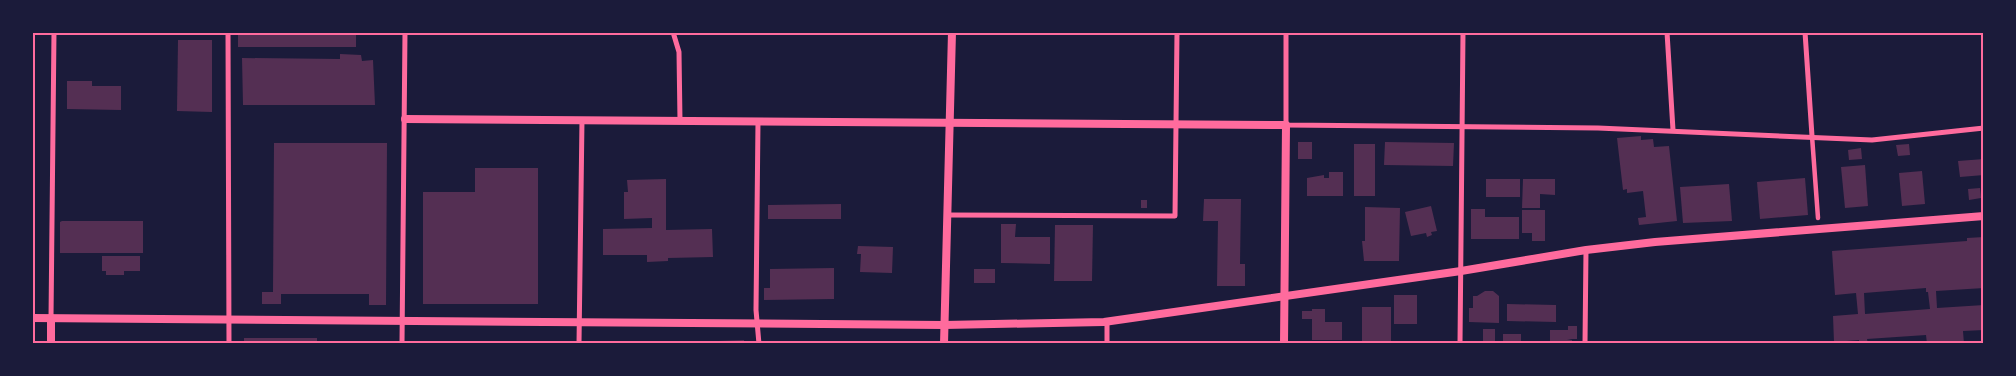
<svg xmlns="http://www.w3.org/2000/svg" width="2016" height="376" font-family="Arial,sans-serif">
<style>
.building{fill:#542f53;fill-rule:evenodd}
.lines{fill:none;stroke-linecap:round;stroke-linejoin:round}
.pedestrian{stroke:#ff6b9d;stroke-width:4.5}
.minor{stroke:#ff6b9d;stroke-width:5}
.tertiary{stroke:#ff6b9d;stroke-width:8}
.neatline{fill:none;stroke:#ff6b9d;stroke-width:2}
</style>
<rect width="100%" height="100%" fill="#1b1b3a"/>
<g class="building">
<rect x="238" y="32" width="118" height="15"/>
<polygon points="178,40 212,40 212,112 177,111"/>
<polygon points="340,54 361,55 362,61 373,60 375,105 243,105 242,58 340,59"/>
<polygon points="67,81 92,81 92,86 121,86 121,110 67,109"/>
<polygon points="1641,136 1641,140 1653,139 1654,147 1669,146 1677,221 1639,225 1638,218 1646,217 1643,191 1627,193 1627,189 1623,190 1617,138"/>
<rect x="1298" y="142" width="14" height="17"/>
<polygon points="1385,142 1454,143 1453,166 1384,165"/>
<polygon points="274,143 387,143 386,305 369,305 369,294 281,294 281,304 262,304 262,292 273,292"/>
<rect x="1354" y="144" width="21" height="52"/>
<polygon points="1909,144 1910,155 1898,156 1896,145"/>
<polygon points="1861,148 1862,159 1849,160 1848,150"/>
<polygon points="1984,159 1984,175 1960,177 1958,161"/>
<polygon points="1865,165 1868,206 1845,208 1841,167"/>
<polygon points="475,168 538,168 538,304 423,304 423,192 475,192"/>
<polygon points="1922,171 1925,204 1902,206 1899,173"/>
<polygon points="1329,172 1343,172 1343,196 1307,196 1307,178 1324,175 1324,178 1329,178"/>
<polygon points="1805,178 1808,215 1760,219 1757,182"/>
<polygon points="666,179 666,230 712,229 713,257 668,258 668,261 647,262 647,255 603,255 603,229 652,228 652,218 624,219 624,192 628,192 627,180"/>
<rect x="1486" y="179" width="34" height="18"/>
<polygon points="1523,179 1555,179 1555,195 1540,194 1540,208 1522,208"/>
<polygon points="1729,184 1732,221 1683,223 1680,187"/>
<polygon points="1980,188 1981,198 1969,200 1968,189"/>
<polygon points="1204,199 1241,199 1240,264 1245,264 1245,286 1217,286 1218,221 1203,221"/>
<rect x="1141" y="200" width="6" height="8"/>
<polygon points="841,204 841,219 768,219 768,205"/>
<polygon points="1431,206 1437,231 1431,232 1432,235 1427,237 1426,233 1411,236 1405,212"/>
<polygon points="1365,207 1400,208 1399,261 1364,261 1362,241 1365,241"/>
<polygon points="1471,209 1485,209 1485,217 1519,217 1519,239 1471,239"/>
<polygon points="1522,210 1545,210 1545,241 1532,241 1532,233 1522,233"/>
<polygon points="62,221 143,221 143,253 60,253 60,222"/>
<polygon points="1001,224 1016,224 1015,237 1050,237 1050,264 1001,263"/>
<polygon points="1055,225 1093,225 1092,281 1054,281"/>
<path d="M1984 237V288L1936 291 1937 308 1984 305V330L1963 331 1964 344H1927L1926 335 1867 339 1868 344H1859V340L1834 342 1833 316 1858 314 1856 293 1835 295 1832 251 1967 241V238ZM1926 288V292H1928L1930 309 1865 314 1864 293Z"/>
<polygon points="858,246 893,247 892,273 860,272 861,254 857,254"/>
<polygon points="102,256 140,256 140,271 124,271 124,275 106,275 106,271 102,271"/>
<polygon points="834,268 834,299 764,300 764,288 770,288 770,269"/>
<rect x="974" y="269" width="21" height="14"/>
<polygon points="1485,291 1493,291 1499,296 1499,323 1469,322 1469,308 1473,308 1473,296 1477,296"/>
<rect x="1394" y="295" width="23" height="29"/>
<polygon points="1507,304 1556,305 1556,322 1507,321"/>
<rect x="1362" y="307" width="29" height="37"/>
<polygon points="1312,309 1325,309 1325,322 1342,322 1342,340 1312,340 1312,319 1302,319 1302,311 1312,311"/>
<polygon points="1568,326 1577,326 1577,339 1567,339 1572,340 1572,344 1550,344 1550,330 1568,330"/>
<polygon points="1483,329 1495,329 1495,344 1471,344 1471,341 1483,341"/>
<rect x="1503" y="334" width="18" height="10"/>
<rect x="244" y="338" width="73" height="6"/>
<polygon points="744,340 744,344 718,344 718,341"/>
<rect x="520" y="341" width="50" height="3"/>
<rect x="1301" y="342" width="22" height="2"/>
</g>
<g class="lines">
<polyline class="pedestrian" points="1812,136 1818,218"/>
<g class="minor">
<polyline points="228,32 229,344"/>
<polyline points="673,32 679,52 680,121"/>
<polyline points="1286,32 1286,125 1598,128 1872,140 1984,128"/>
<polyline points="1667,32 1673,130"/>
<polyline points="1805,32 1812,136"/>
<polyline points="758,121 756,310 759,344"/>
<polyline points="947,215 1175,216 1177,32"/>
<polyline points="51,318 54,32"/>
<polyline points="402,344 405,32"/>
<polyline points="579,344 582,120"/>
<polyline points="1107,344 1107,322"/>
<polyline points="1460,344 1463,32"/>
<polyline points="1585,344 1586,250"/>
</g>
<g class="tertiary">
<polyline points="405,119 1286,125 1284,344"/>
<polyline points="32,318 944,325 1104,322 1461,271 1586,250 1655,242 1984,216"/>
<polyline points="51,344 51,318"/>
<polyline points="944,344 952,32"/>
</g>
</g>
<rect width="2016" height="376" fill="none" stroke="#1b1b3a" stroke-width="68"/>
<rect x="34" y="34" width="1948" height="308" class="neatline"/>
</svg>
